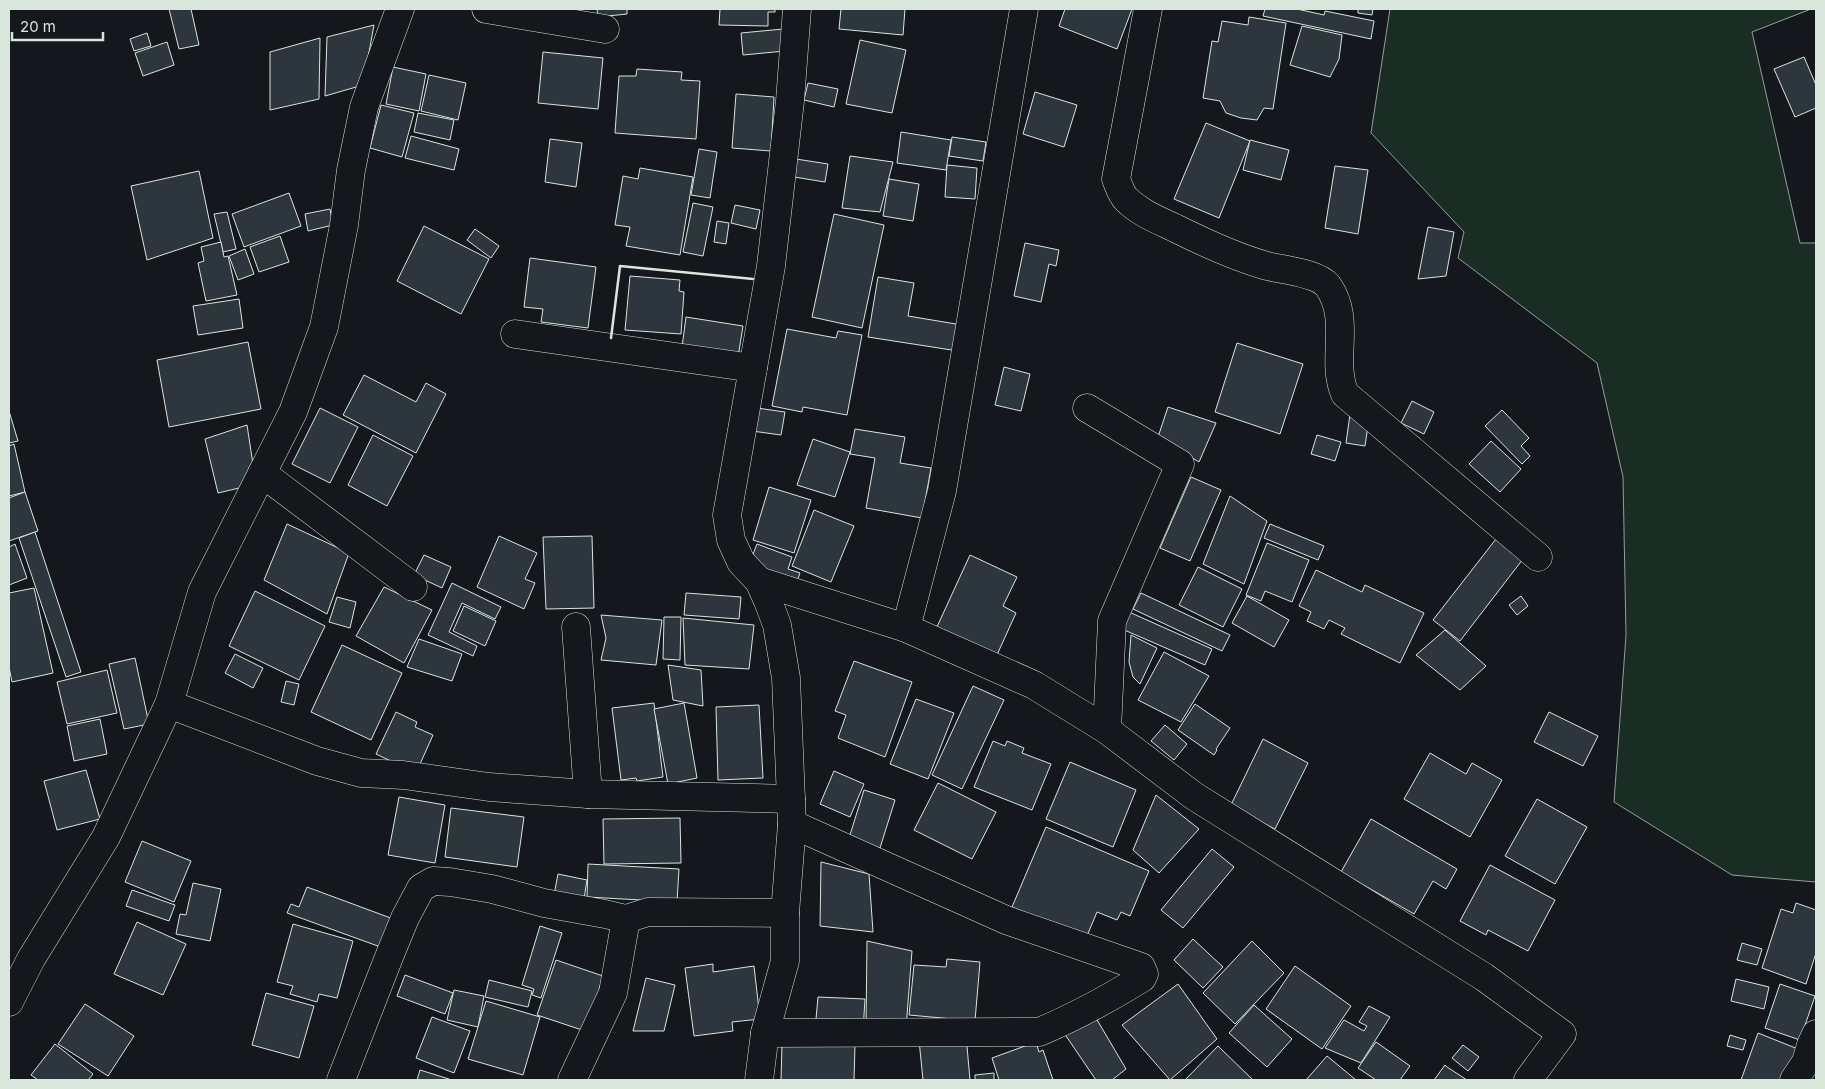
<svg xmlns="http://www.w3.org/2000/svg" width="1825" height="1089" font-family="Inter,sans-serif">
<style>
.green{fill:#1a2d24;stroke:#939e99}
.building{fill:#2c363c;stroke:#d8e6dc}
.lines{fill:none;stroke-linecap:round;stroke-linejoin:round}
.minor-casing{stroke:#d8e6dc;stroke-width:29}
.minor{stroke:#14181c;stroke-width:28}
.wall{stroke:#d8e6dc;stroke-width:2.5}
</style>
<rect width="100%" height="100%" fill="#14181c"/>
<polygon class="green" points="1390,9 1811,9 1752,32 1800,243 1816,243 1816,882 1732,875 1614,802 1626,635 1623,477 1597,363 1458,258 1464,232 1371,133"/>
<g class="building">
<polygon points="169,9 191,9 199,45 179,49"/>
<polygon points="597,9 627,9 627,14 598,17"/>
<polygon points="720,9 775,9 775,12 768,12 768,26 719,25"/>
<polygon points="841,9 905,9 903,35 839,29"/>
<polygon points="1065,9 1132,9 1117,49 1059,26"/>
<polygon points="1265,9 1297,9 1324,15 1325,11 1374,21 1371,39 1263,16"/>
<polygon points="1358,9 1373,9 1372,15 1358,13"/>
<polygon points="1249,17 1286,23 1273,109 1264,108 1257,120 1241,118 1226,113 1220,101 1203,98 1212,41 1218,42 1222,21 1248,25"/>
<polygon points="374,25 363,85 325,96 327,37"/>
<polygon points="1302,26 1342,35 1339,59 1330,77 1290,65"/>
<polygon points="783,29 785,51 743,55 741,33"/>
<polygon points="147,33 151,46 134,51 130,39"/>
<polygon points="320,38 319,99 270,110 270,52"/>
<polygon points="860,40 906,50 892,113 846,104"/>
<polygon points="167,42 174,65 143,76 135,53"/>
<polygon points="543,52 603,58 598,109 538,103"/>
<polygon points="1804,57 1816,85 1816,108 1795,117 1774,69"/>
<polygon points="393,67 426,74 419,111 386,104"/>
<polygon points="637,69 682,72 681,80 700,81 696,139 615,133 619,76 636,76"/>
<polygon points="429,75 466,83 458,120 421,111"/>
<polygon points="808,83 838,89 834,107 804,100"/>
<polygon points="1035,92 1077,105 1064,147 1023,134"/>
<polygon points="736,94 774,97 771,151 732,148"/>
<polygon points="381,105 414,113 402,157 370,148"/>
<polygon points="418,113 454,120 450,140 414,132"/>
<polygon points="1206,123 1250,141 1219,218 1174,199"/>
<polygon points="901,132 951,140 946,170 897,163"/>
<polygon points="411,136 459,149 454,170 405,158"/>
<polygon points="952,137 986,142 983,161 949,156"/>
<polygon points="550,139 582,143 576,187 545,182"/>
<polygon points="1250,140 1289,150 1281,180 1243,170"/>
<polygon points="699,149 717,152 710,198 691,195"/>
<polygon points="850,156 893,162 880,212 842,208"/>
<polygon points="796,159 828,164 825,182 794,177"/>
<polygon points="947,165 977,168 975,199 945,197"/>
<polygon points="1335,166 1368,170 1358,234 1325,228"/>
<polygon points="640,168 693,177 680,255 626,246 630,227 615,225 623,176 638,179"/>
<polygon points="199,171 213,238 147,260 131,186"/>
<polygon points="889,179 919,184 913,221 883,216"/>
<polygon points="289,193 301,226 244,247 232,214"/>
<polygon points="693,203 713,207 703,256 683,252"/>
<polygon points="735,205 760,210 756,229 731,223"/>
<polygon points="330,209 333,225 308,231 305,214"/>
<polygon points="227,212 236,249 223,252 214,214"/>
<polygon points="834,214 884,225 862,328 812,317"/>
<polygon points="717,221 729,223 726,244 714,242"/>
<polygon points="424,226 489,259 461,314 397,281"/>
<polygon points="1428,227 1454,232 1446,276 1418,279"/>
<polygon points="475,229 499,246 491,258 467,240"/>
<polygon points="280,236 289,262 259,272 250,247"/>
<polygon points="221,242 224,257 228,256 237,295 206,301 198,263 204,261 201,247"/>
<polygon points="1025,243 1059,250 1056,266 1049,264 1041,302 1014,296"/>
<polygon points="245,249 254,274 238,280 229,256"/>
<polygon points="530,258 596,267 588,328 541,322 543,309 524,307"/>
<polygon points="630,276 680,280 679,291 684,292 681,334 625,330"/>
<polygon points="878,277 914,283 908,316 962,325 958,351 868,337"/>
<polygon points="239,299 243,328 198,335 193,306"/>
<polygon points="686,317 743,326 738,357 682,347"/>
<polygon points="787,329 836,338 838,331 862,335 847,415 803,407 802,412 772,406"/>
<polygon points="248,342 261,409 169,427 157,360"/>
<polygon points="1237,343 1303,364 1280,434 1215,412"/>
<polygon points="1004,367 1030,374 1021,411 995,405"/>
<polygon points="364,375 416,402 426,383 446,394 416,453 343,415"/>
<polygon points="1412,401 1434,412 1424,434 1401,423"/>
<polygon points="1168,407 1216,423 1199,462 1158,437"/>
<polygon points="1351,407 1369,419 1365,446 1346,443"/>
<polygon points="320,408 358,427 330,483 292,464"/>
<polygon points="757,408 785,412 781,435 752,431"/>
<polygon points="1502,410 1529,438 1521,446 1530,456 1522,464 1485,426"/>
<polygon points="9,411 18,441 9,443"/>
<polygon points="247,425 256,484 218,493 205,439"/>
<polygon points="855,429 905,437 900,463 931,468 922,518 866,508 875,458 850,454"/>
<polygon points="373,435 413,456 387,506 348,485"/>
<polygon points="1317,435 1341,442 1335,461 1311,454"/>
<polygon points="813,439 850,452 835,497 797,485"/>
<polygon points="1491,441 1521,469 1500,492 1469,464"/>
<polygon points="14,444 25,492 9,496 9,446"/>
<polygon points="1191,477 1221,490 1190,561 1160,548"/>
<polygon points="769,487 811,500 794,553 753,540"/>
<polygon points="25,492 38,531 9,541 9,498"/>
<polygon points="1230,496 1267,521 1244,584 1203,564"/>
<polygon points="814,510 854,526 831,582 792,566"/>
<polygon points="287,524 349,553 327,614 264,580"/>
<polygon points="1270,524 1324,546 1318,560 1264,538"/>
<polygon points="35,532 81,672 66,677 19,538"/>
<polygon points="499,536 537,553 525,579 535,583 524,609 477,587"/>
<polygon points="592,536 594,608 546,609 543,537"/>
<polygon points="1496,539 1523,559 1460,641 1433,620"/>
<polygon points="1267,543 1309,560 1292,602 1265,591 1261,601 1246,595"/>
<polygon points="15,544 27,578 9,585 9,547"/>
<polygon points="757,544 792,557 788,569 800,573 796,584 748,567"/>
<polygon points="424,555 451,567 442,588 414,575"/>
<polygon points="970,555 1017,577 1003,606 1016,613 996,657 936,629"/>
<polygon points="1198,567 1242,589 1223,627 1179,605"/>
<polygon points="1316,570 1362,592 1365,585 1424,613 1400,663 1341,634 1345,628 1329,620 1324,629 1307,621 1311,612 1299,606"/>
<polygon points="452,583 501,607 495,619 462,603 449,632 477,646 473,656 428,635"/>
<polygon points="384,587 432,610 404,663 356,636"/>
<polygon points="34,588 53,673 12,682 9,667 9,593"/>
<polygon points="255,591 325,626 299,680 229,646"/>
<polygon points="686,593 741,597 739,619 684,615"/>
<polygon points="1141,593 1230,635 1222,651 1133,609"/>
<polygon points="1247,596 1289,620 1274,647 1232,623"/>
<polygon points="1521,596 1528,606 1517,615 1509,605"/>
<polygon points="337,597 356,602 350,628 329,622"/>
<polygon points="464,606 496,621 485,646 453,631"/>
<polygon points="1129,612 1212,649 1205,665 1122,629"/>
<polygon points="601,615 662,620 656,665 601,660 606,638"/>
<polygon points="664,617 681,617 680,660 663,659"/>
<polygon points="683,618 754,625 749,669 685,665"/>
<polygon points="1445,630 1486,666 1460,690 1416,655"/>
<polygon points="1131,635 1157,648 1140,684 1133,677 1129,662"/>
<polygon points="419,639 462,654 452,681 407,667"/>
<polygon points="342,645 402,673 371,740 311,712"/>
<polygon points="1164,652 1209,676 1181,722 1138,700"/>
<polygon points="235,654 263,668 253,688 225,673"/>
<polygon points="135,658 149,724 124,729 109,664"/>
<polygon points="854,661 912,682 885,757 838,738 846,715 835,711"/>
<polygon points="668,665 701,670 703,706 673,700"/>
<polygon points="107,670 117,713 67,724 57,682"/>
<polygon points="286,681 299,684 294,705 281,702"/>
<polygon points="973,686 1004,700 962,789 932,775"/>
<polygon points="916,699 954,713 928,779 890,764"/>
<polygon points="654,703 663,777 637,781 636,778 621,780 612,708"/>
<polygon points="684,703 697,778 668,784 654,709"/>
<polygon points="1195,704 1230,728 1216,749 1217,750 1214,755 1178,730"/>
<polygon points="759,705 763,778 718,780 716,707"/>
<polygon points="396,712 417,722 415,727 433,735 416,773 376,754"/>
<polygon points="1549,712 1598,736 1583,766 1534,742"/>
<polygon points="100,719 107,754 74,761 67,726"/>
<polygon points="1165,725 1187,744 1174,760 1151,741"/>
<polygon points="1263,739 1308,763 1275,829 1230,807"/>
<polygon points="993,741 1005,746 1007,741 1024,748 1022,753 1051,764 1032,810 974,787"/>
<polygon points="1430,753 1466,774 1472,763 1502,780 1470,837 1404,799"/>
<polygon points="1070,762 1136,790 1113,847 1046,819"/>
<polygon points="86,770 100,819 57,830 44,781"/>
<polygon points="834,771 864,784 850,817 820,804"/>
<polygon points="938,783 996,812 972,859 914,830"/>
<polygon points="864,790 895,800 880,848 849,838"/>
<polygon points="1156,795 1199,829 1159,873 1133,850"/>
<polygon points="399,797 445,805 435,863 388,855"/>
<polygon points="1537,799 1587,827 1555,884 1505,856"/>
<polygon points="451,808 524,817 517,867 445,857"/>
<polygon points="680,818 681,863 604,864 603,819"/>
<polygon points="1371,819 1457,869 1446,889 1433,881 1414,914 1341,872"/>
<polygon points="1046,827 1149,871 1130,916 1121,912 1117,920 1097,912 1086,938 1012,907"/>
<polygon points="142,841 191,861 174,902 125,882"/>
<polygon points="1212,849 1234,867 1183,928 1161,910"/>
<polygon points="821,862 869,874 873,932 820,926"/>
<polygon points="588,864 679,869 677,902 587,897"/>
<polygon points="1490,865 1555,900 1528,951 1488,930 1486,935 1460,921"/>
<polygon points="558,874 587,880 583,905 553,900"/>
<polygon points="193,883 221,889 210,941 176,934 180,914 186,915"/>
<polygon points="307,887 396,920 386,949 287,913 291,904 299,907"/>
<polygon points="132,890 175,905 169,921 126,906"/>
<polygon points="1796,903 1816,910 1816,953 1806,984 1762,968 1781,909 1793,913"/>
<polygon points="137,922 186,944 163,995 114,974"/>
<polygon points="293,924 353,941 337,998 319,994 317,1002 290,994 293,986 277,982"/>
<polygon points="540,926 562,933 541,998 532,995 534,989 522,985"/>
<polygon points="1193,939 1223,967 1203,988 1174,960"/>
<polygon points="867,941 912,951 906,1029 866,1026"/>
<polygon points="1252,941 1284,973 1235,1024 1203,993"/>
<polygon points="1742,943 1762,949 1757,965 1737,960"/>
<polygon points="947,959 980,962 975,1021 909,1015 914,965 946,967"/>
<polygon points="556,960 603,976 599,989 601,990 585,1031 537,1015"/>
<polygon points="713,964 713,972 754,966 760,1019 732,1022 733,1031 694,1036 685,968"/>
<polygon points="1295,966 1351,1006 1322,1049 1266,1009"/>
<polygon points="405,975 453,993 445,1014 397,996"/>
<polygon points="646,978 675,985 664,1031 633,1031"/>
<polygon points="1736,979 1769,987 1764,1009 1731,1001"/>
<polygon points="489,980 532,991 528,1007 485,997"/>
<polygon points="1178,984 1217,1039 1170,1080 1122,1025"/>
<polygon points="1780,984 1815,996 1800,1040 1765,1028"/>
<polygon points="454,990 484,996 478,1027 447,1020"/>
<polygon points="266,993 314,1006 299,1058 252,1045"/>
<polygon points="818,997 865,999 863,1032 815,1030"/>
<polygon points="486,1001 540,1017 523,1075 468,1059"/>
<polygon points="85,1004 134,1036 108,1076 58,1044"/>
<polygon points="1254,1005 1292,1039 1267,1067 1229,1033"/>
<polygon points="1369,1006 1390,1017 1361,1063 1325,1048 1344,1020 1364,1031 1367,1026 1359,1022"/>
<polygon points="1093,1013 1126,1069 1112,1080 1096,1080 1064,1033"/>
<polygon points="432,1017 470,1031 454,1073 416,1058"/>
<polygon points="1758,1033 1798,1049 1786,1080 1741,1080"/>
<polygon points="966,1035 970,1080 923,1080 919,1040"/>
<polygon points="1730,1035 1746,1040 1743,1050 1727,1046"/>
<polygon points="1036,1042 1039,1052 1043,1050 1053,1080 999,1080 992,1058"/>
<polygon points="1376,1042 1410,1066 1400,1080 1376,1080 1358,1068"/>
<polygon points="55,1044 93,1074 88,1080 38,1080 31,1075"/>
<polygon points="782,1044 855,1045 854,1080 781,1080"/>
<polygon points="1463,1045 1479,1057 1468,1071 1452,1058"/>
<polygon points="1218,1046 1253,1080 1185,1080"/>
<polygon points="1327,1056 1356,1080 1306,1080"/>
<polygon points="1445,1065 1447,1067 1467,1080 1434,1080"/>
<polygon points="420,1070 449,1079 449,1080 417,1080"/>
<polygon points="994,1073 994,1080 975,1080 975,1075"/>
</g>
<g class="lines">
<g class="minor-casing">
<g id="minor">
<polyline points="486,9 605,29"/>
<path d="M1148 9 1116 179C1119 186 1121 194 1126 199 1140 213 1158 220 1175 228 1205 243 1235 257 1267 266 1283 270 1318 273 1328 286 1352 320 1330 360 1345 394L1538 557"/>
<polyline points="515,334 753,368"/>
<polyline points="1087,408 1180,464 1112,621 1107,730"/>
<polyline points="262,473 413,587"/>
<polyline points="759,581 906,628 1034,685 1107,730 1194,796 1484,977 1562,1034 1528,1080"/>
<polyline points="576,627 588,794"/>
<polyline points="906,628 942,491 1024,9"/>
<polyline points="169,704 317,761 361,773 403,775 489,787 588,794 791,799"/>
<polyline points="9,1002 31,959 106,837 169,704 202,592 293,412 324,327 344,225 351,170 364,107 400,9"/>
<path d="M765 1033 1039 1032C1075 1017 1108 999 1142 978L1144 974 1141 967 1006 920 792 824"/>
<polyline points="341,1080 389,957 405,918 421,888 433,881 450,882 492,889 544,903 605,914 626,919"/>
<polyline points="572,1080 613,993 626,919 648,912 785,913"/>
<polyline points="759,1080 765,1033 785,961 785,913 792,824 786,678 777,625 768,601 759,581 741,562 731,540 727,515 771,266 790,101 797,9"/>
<polyline points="1794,1080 1806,1062 1811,1045 1816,1034"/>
</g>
</g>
<use href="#minor" class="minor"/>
<polyline class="wall" points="611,338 620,266 753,279"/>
</g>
<rect width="1825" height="1089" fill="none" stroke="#d8e6dc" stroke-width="20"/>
<path d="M12 32v8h91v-8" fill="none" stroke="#d8e6dc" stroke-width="2.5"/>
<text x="20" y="32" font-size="15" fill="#d8e6dc" stroke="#14181c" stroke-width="4" paint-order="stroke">20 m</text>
</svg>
